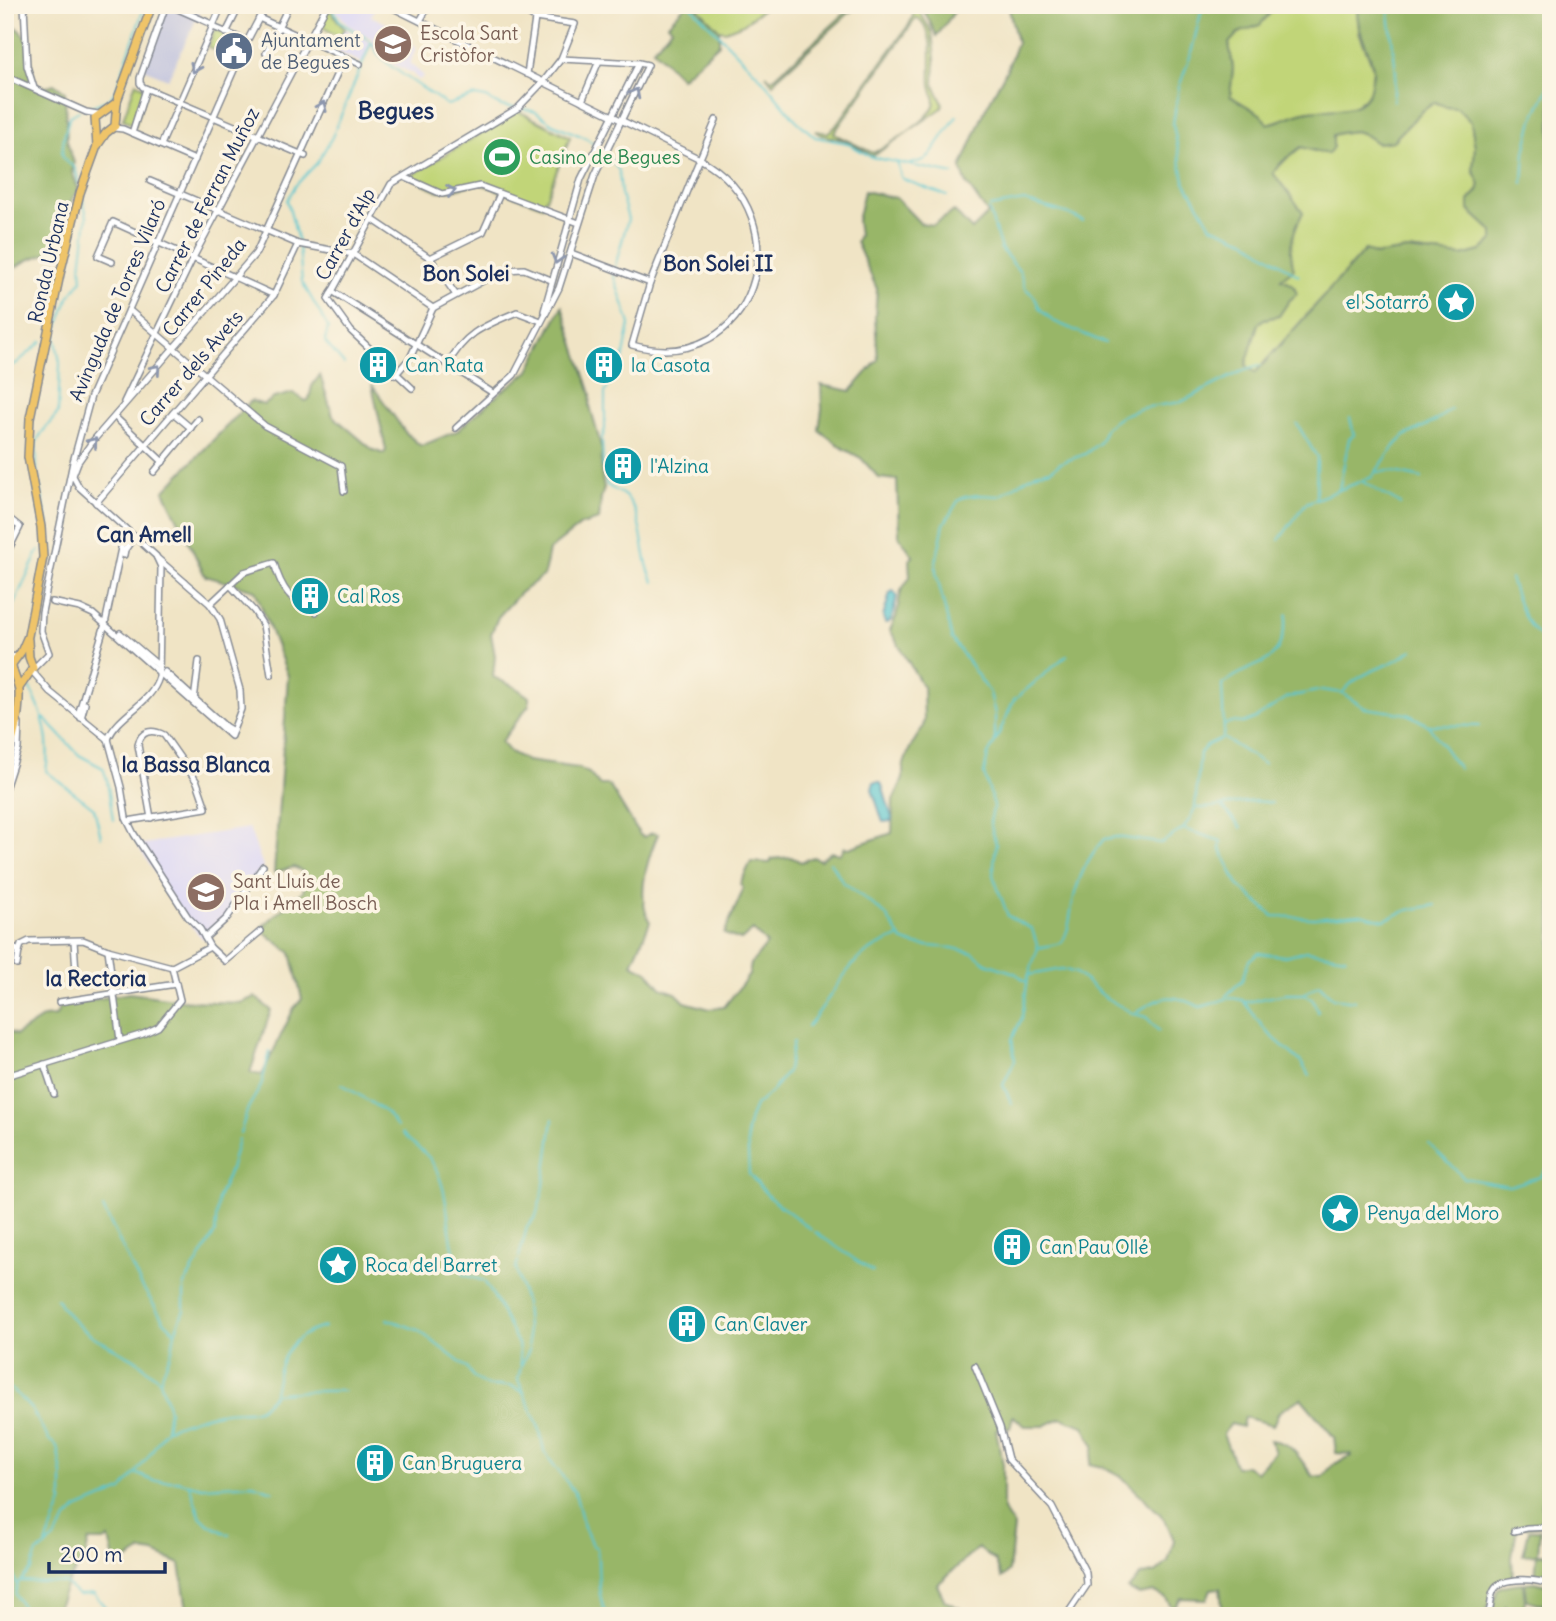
<svg xmlns="http://www.w3.org/2000/svg" width="1556" height="1621" font-family="Delius,sans-serif">
<style>
.built{fill:#dad6f7}
.industrial{fill:#c0c2dd}
.green{fill:#c1d578;stroke:#6e826b;stroke-width:2;fill-rule:evenodd}
.forest{fill:#98b668;stroke:#5a7263;stroke-width:2;fill-rule:evenodd}
.water{fill:#59c6cf;stroke:#3a7a96;stroke-width:2}
.lines{fill:none;stroke-linecap:round;stroke-linejoin:round}
.stream{stroke:#59c6cf;stroke-width:2}
.minor-casing{stroke:#868a92;stroke-width:8}
.major-casing{stroke:#868a92;stroke-width:10}
.minor{stroke:#fff;stroke-width:5}
.major{stroke:#efc469;stroke-width:7}
.oneway{stroke:#8d97ae}
.labels{text-anchor:middle;dominant-baseline:central;stroke-width:7;stroke-linejoin:round;paint-order:stroke}
.education-label{font-size:19px;fill:#785e54;stroke:#fcf5e5;text-anchor:start}
.service-label{font-size:19px;fill:#4e5e75;stroke:#fcf5e5;text-anchor:start}
.leisure-label{font-size:19px;fill:#27864d;stroke:#fcf5e5;text-anchor:start}
.street-label{font-size:19px;fill:#1b2f5e;stroke:#fcf5e5}
.culture-label{font-size:19px;fill:#0d838f;stroke:#fcf5e5;text-anchor:start}
.neighbourhood-label{font-size:21px;font-weight:bold;fill:#1b2f5e;stroke:#fcf5e5}
.quarter-label{font-size:23px;font-weight:bold;fill:#1b2f5e;stroke:#fcf5e5}
</style>
<rect width="100%" height="100%" fill="#fcf5e5"/>
<filter id="ink" filterUnits="userSpaceOnUse"><feTurbulence type="fractalNoise" baseFrequency=".0143" numOctaves="2"/><feDisplacementMap in="SourceGraphic" scale="14" xChannelSelector="R" yChannelSelector="G"/><feConvolveMatrix kernelMatrix="1 2 1 2 8 2 1 2 1" color-interpolation-filters="sRGB"/></filter>
<filter id="wash" filterUnits="userSpaceOnUse"><feTurbulence type="fractalNoise" baseFrequency=".00686" numOctaves="4" result="noise"/><feDisplacementMap in="SourceGraphic" scale="28" xChannelSelector="R" yChannelSelector="G"/><feGaussianBlur stdDeviation="1.57" result="paint"/><feColorMatrix in="noise" values="0 0 0 0 0 0 0 0 0 0 0 0 0 0 0 0 0 1.4 0 .05"/><feComposite in="paint" operator="in"/></filter>
<g filter="url(#wash)">
<rect width="100%" height="100%" fill="#f0e4c5"/>
<g class="built">
<polygon points="332,5 377,5 371,16 394,27 391,35 416,47 410,64 424,76 419,80 412,73 393,64 375,47 373,39 348,25"/>
<polygon points="344,29 370,42 362,63 332,49"/>
<polygon points="249,828 263,866 227,918 203,939 185,919 137,845"/>
</g>
<polygon class="industrial" points="166,5 203,5 168,79 144,69"/>
<g class="green">
<polygon points="695,5 768,5 743,24 725,31 719,30"/>
<polygon points="854,5 858,5 776,79 773,84 766,75 771,80 775,77"/>
<path d="M912 5H915L932 32 935 59 934 85 943 104 942 108 873 156 845 140 821 135 816 131 827 133 835 127 910 23 915 11ZM917 17C937 33 929 62 931 85 932 92 937 98 934 106 926 123 890 144 873 153L836 135 834 133Z"/>
<polygon points="1277,5 1357,5 1359,32 1373,68 1370,92 1365,98 1354,107 1339,110 1307,111 1268,124 1260,114 1230,96 1233,68 1229,43 1238,33 1260,24"/>
<polygon points="329,9 344,29 339,37 319,25"/>
<polygon points="215,29 234,38 226,54 208,47"/>
<polygon points="136,82 146,89 135,126 123,119"/>
<path d="M1435 102 1446 107 1457 108 1471 122 1475 147 1473 170 1480 184 1478 191 1469 201V210L1493 232V240L1481 251 1462 256 1407 250 1375 255 1365 250 1255 373 1246 365 1258 323 1264 319 1279 316 1295 288 1286 280H1280L1290 257 1294 230 1303 212 1273 173 1289 156 1301 147 1320 153 1333 143V135C1356 129 1359 129 1377 143L1393 141 1421 112Z"/>
<polygon points="518,111 570,137 543,206 478,183 451,190 437,191 410,176"/>
</g>
<g class="forest">
<polygon points="686,5 695,5 719,30 719,44 681,78 653,49 672,28 668,24"/>
<polygon points="921,5 959,5 937,36"/>
<path d="M1008 5H1277L1260 25 1238 33 1229 43 1233 68 1230 96 1260 114 1268 124C1281 121 1291 115 1304 112 1328 106 1366 118 1371 84 1372 78 1374 73 1373 68 1368 43 1356 33 1357 5H1551V1500L1542 1502 1543 1525 1517 1528 1512 1557 1513 1579C1483 1583 1497 1597 1484 1616H1223L1220 1588 1211 1589 1207 1599 1181 1598 1173 1610 1166 1598 1154 1592 1139 1595 1128 1589 1140 1576 1157 1572 1168 1562 1174 1540 1168 1526 1160 1514 1120 1475 1103 1467 1090 1464 1094 1446 1084 1426 1061 1418 1044 1426H1025L1013 1416 1010 1428 996 1430 1003 1464V1510L1014 1527 1009 1571 1002 1578 995 1561 978 1548 937 1585 945 1601 975 1616H188L180 1564 154 1553 142 1551 125 1562 114 1560 109 1538 104 1541H89L85 1556 68 1582 54 1616H5V1030L16 1035 44 1017 56 1016 61 1003 66 1005 129 993 190 1001 240 1003 255 997 271 1010 250 1073 262 1075 294 1008 302 999 291 953 264 932 263 926 303 891 306 882 302 871 294 867 274 873 288 676 255 590 205 576 164 491 251 401 264 405 274 398 293 393 306 401 309 399 312 386 320 375 333 416 373 450 384 454 386 450 372 385 405 432 421 446 457 431 501 392 529 371 562 306 591 394 590 406 602 450 601 472 604 488 601 498 599 520 581 525 549 550 544 575 520 593 498 617 491 634 495 656 493 677 515 687 529 697V705L501 742 510 752 527 761 578 768 589 773 599 785H609L640 835 644 837 652 833 658 834C647 860 636 897 650 922L632 964 648 972 661 988 676 993 685 1002 710 1009 724 1007 749 975 751 964 767 944 753 930 741 940 724 934 741 895 743 888 740 884 751 862 770 863 772 859 791 857 801 862 813 857 820 860 831 852 840 854 845 847 849 848 892 833 893 800 903 779V767L910 748 923 727 924 720 923 687 890 630 896 617 901 591 910 577 909 560 913 556 899 536 897 480 879 478 861 458 844 449 819 430 822 409 821 385 851 391 878 360 875 318 877 289 856 242 859 235 857 221 864 191 896 198 920 223 933 225 954 211 972 230 988 214 967 184 961 168 985 110 1007 69 1017 42ZM1435 102 1446 107 1457 108 1471 122 1475 147 1473 170 1480 184 1478 191 1469 201V210L1493 232V240L1481 251 1462 256 1407 250 1375 255 1365 250 1255 373 1246 365 1258 324 1264 319 1279 316 1289 301 1297 294C1295 286 1289 281 1281 279L1294 269C1287 248 1293 232 1303 212L1273 173 1282 162 1301 147 1328 154 1333 147V135C1356 129 1359 129 1377 143L1393 141 1421 112ZM1301 1398 1334 1437 1336 1453 1351 1454V1456L1332 1465 1323 1477 1313 1476C1298 1458 1295 1443 1270 1440L1275 1452 1256 1472 1246 1465 1236 1467 1223 1434 1231 1424 1242 1427 1244 1417 1273 1425 1279 1412Z"/>
<path d="M5 15 28 40 34 82 41 88 54 84 65 92 67 141 74 163 72 173 79 190C66 201 63 235 52 248 45 257 38 255 28 260 20 264 13 269 5 274Z"/>
<polygon points="1529,1530 1540,1530 1538,1554 1549,1554 1546,1579 1535,1577 1537,1554 1523,1555"/>
<polygon points="1534,1582 1546,1585 1551,1589 1551,1595 1543,1605 1551,1616 1535,1616 1543,1605 1527,1600 1525,1583"/>
<path d="M1523 1583 1525 1600 1523 1616H1513L1506 1606 1500 1616H1490C1502 1591 1485 1586 1523 1583Z"/>
</g>
<g class="water">
<polygon points="893,591 897,595 892,619 888,623 885,623 883,617 890,593"/>
<polygon points="874,782 880,782 882,785 892,818 891,821 883,822 872,789"/>
</g>
<g class="lines">
<g class="stream">
<polyline points="330,5 341,23 371,41 379,56 392,67 447,105 475,96 486,98 501,106 516,108"/>
<polyline points="690,5 761,78 796,120 815,137 847,143 871,157 954,174"/>
<polyline points="1203,5 1190,57 1179,87 1173,124 1184,180 1211,226 1245,240 1299,276"/>
<polyline points="1388,5 1396,72 1393,101"/>
<path d="M521 108 536 112 553 124 586 138 609 156 619 171 621 194 628 219 613 274 630 324 623 360 605 392V429L602 438 603 465 607 485C612 489 621 492 626 497 645 516 640 559 654 582"/>
<polyline points="84,109 110,99 116,90 145,5"/>
<polyline points="79,111 70,116 64,136 62,154 65,160 75,168 79,184"/>
<polyline points="897,162 901,177 905,180 947,196"/>
<polyline points="911,164 924,160 930,155 957,116"/>
<polyline points="1523,183 1525,152 1533,119 1551,83"/>
<polyline points="990,207 1024,201 1069,214 1083,221"/>
<polyline points="989,210 1001,249 1020,272 1025,288 1034,296 1040,309 1053,321 1105,343"/>
<polyline points="298,241 287,200 296,185 317,163 332,137 371,43"/>
<polyline points="299,246 302,282 328,327 325,342 344,364"/>
<polyline points="5,369 17,363 42,341"/>
<polyline points="1297,424 1317,457 1316,497"/>
<polyline points="1378,472 1389,471 1422,478"/>
<polyline points="1363,482 1400,504"/>
<polyline points="1339,490 1349,439 1354,435 1350,418"/>
<polyline points="46,540 48,523 37,475 36,443 41,434 58,413 60,363 55,335 69,297 82,280 81,268 87,216 82,196"/>
<polyline points="1279,540 1306,503 1372,477 1394,447 1405,436 1437,420 1451,409"/>
<path d="M1510 578C1517 600 1526 634 1551 642"/>
<polyline points="5,614 14,604 39,550"/>
<polyline points="5,667 10,679 13,681"/>
<path d="M24 685 30 689C44 713 51 743 46 771L94 808 101 837"/>
<path d="M1343 692C1361 669 1389 669 1412 650"/>
<polyline points="44,718 79,755 103,768 107,780 113,820"/>
<polyline points="1225,725 1230,722 1243,723 1256,718 1288,697 1322,690 1342,693 1365,708 1408,714 1428,725 1479,726"/>
<polyline points="1428,725 1459,769"/>
<polyline points="1223,738 1264,764"/>
<polyline points="996,740 1014,700 1067,655"/>
<polyline points="1222,806 1241,828"/>
<path d="M1197 808C1224 809 1244 797 1272 803"/>
<polyline points="1184,829 1221,841 1220,848 1238,885 1273,916 1314,918 1361,914 1384,920 1408,910 1436,905"/>
<polyline points="830,862 843,882 885,914 902,940 915,945 953,948 973,953 986,963 1015,973 1027,982"/>
<polyline points="1038,948 1032,929 1008,916 993,875 996,844 990,822 994,805 984,774 988,754 995,742 995,714 990,693 952,639 936,572 936,562 944,524 958,501 964,497 979,495 999,496 1036,473 1051,470 1060,463 1085,454 1099,443 1106,427 1123,415 1142,408 1181,402 1240,372 1261,365"/>
<path d="M1029 975 1062 969 1076 973 1106 998 1134 1014C1161 995 1171 992 1200 1007 1221 1003 1225 993 1247 1002L1285 994H1304L1319 984 1333 998 1355 1001"/>
<polyline points="1305,994 1313,1000 1318,1012"/>
<polyline points="1226,996 1242,980 1249,960 1258,953 1284,956 1306,951 1346,957"/>
<polyline points="1244,1002 1267,1032 1300,1061 1310,1076"/>
<polyline points="1135,1014 1146,1017 1159,1031"/>
<path d="M808 1026C840 988 846 953 899 937"/>
<polyline points="793,1042 788,1070 772,1091 755,1106 750,1118 747,1131 749,1174 770,1198 811,1229"/>
<polyline points="342,1084 387,1113 397,1127"/>
<path d="M1012 1104 1003 1085 1015 1060 1012 1039 1022 1018 1028 977 1038 948 1061 943C1070 930 1069 920 1072 906 1077 880 1087 858 1104 839L1116 837 1161 843 1183 829 1189 820 1195 808 1200 753 1207 745 1222 738 1224 732 1222 685C1259 655 1279 675 1287 614"/>
<path d="M402 1133C410 1143 423 1149 430 1159 453 1192 444 1233 460 1269"/>
<polyline points="240,1134 248,1108 261,1086 270,1051"/>
<polyline points="1429,1144 1464,1178 1509,1186 1540,1177 1551,1163"/>
<polyline points="103,1208 140,1283 164,1321 174,1331"/>
<polyline points="815,1232 873,1272"/>
<polyline points="519,1257 527,1227 536,1216 543,1192 553,1119"/>
<path d="M518 1261 516 1268 525 1304 529 1350 521 1366 518 1380 540 1430 544 1452 575 1493 584 1527 592 1545 597 1548C600 1570 595 1596 608 1616"/>
<polyline points="462,1274 484,1281 494,1297 518,1344 521,1366"/>
<path d="M57 1299C72 1327 101 1342 129 1356 140 1361 149 1372 159 1379"/>
<polyline points="387,1319 418,1330 466,1367 474,1378 488,1386 511,1386 524,1392"/>
<polyline points="5,1386 14,1391 32,1410 49,1440 57,1446 62,1474 62,1502 45,1547"/>
<path d="M274 1392C281 1358 287 1336 324 1327"/>
<path d="M167 1429C186 1421 204 1415 225 1412 235 1410 248 1413 258 1409 266 1406 268 1399 274 1394 277 1392 337 1390 344 1391"/>
<polyline points="137,1474 154,1481 177,1481 202,1487 253,1484 273,1491"/>
<polyline points="189,1484 200,1516 208,1524 229,1535"/>
<polyline points="5,1568 13,1574 17,1586"/>
<polyline points="21,1581 65,1583 78,1595 94,1594 113,1616"/>
<polyline points="23,1616 24,1610 15,1594 18,1583 31,1570 37,1553 54,1539 66,1520 77,1509 122,1490 148,1457 166,1429 169,1410 160,1380 172,1350 175,1332 184,1310 184,1285 215,1233 218,1198 230,1170 238,1139"/>
</g>
</g>
</g>
<g filter="url(#ink)">
<g class="lines">
<g class="minor-casing">
<g id="minor">
<polyline points="24,5 27,66 34,88"/>
<polyline points="166,5 140,78 140,83 143,87 305,156"/>
<polyline points="169,5 214,25"/>
<path d="M387 5 700 159C807 217 754 380 632 345L650 283 696 168C703 152 709 136 716 120"/>
<polyline points="259,18 360,64"/>
<polyline points="420,21 429,5"/>
<polyline points="213,27 247,41"/>
<polyline points="226,33 240,5"/>
<polyline points="266,53 289,5"/>
<polyline points="527,74 537,5"/>
<polyline points="5,76 86,112 98,114"/>
<polyline points="582,101 599,61"/>
<polyline points="114,128 123,129 195,160"/>
<polyline points="132,133 146,89"/>
<polyline points="161,145 222,5"/>
<polyline points="404,177 442,194 480,186 579,223"/>
<polyline points="150,181 298,244 353,254 433,308"/>
<polyline points="372,219 430,258 456,295"/>
<polyline points="571,253 650,283"/>
<polyline points="430,258 483,232 500,194"/>
<polyline points="112,262 98,256 113,222 274,295"/>
<polyline points="332,291 493,393"/>
<polyline points="129,310 265,426 341,466 344,491"/>
<polyline points="544,311 581,179 639,63"/>
<path d="M448 365C463 333 486 325 517 312L541 321"/>
<polyline points="395,375 410,358 433,308 503,270 524,269 551,280"/>
<polyline points="412,388 351,331 328,299 391,184 518,108 543,82 561,59 575,24 535,18 511,5"/>
<polyline points="124,402 193,258 327,5"/>
<polyline points="173,413 191,428"/>
<polyline points="115,417 163,462"/>
<polyline points="456,428 514,375 559,288 595,175 648,65 639,63 561,59"/>
<polyline points="154,472 198,419"/>
<polyline points="73,475 78,462 92,442 256,253 344,58"/>
<path d="M73 476 79 487 156 556 161 567 159 677C151 705 119 713 108 739"/>
<polyline points="96,503 274,295 298,244"/>
<polyline points="5,515 20,527 5,557"/>
<polyline points="124,555 125,550 134,537"/>
<polyline points="230,585 254,611 263,625 271,675"/>
<polyline points="52,602 80,608 93,614 231,736 241,709 240,690 220,619 210,604 157,558"/>
<path d="M210 604 244 572 274 563C281 588 291 603 316 612"/>
<polyline points="120,633 158,665"/>
<polyline points="5,655 16,657"/>
<polyline points="33,669 49,653 41,631 42,612 73,462 91,396 245,45 266,5"/>
<polyline points="32,671 50,692 108,739"/>
<polyline points="165,672 226,727 233,731"/>
<polyline points="194,700 199,661"/>
<polyline points="78,715 105,624 125,529"/>
<polyline points="81,718 85,704"/>
<polyline points="108,739 121,787 126,818 134,834 188,917 200,929 210,947 225,961 261,931"/>
<polyline points="5,789 18,749 19,724"/>
<path d="M128 821 206 808 197 782 164 735C152 729 141 730 138 745L151 818"/>
<polyline points="205,938 227,918 263,866"/>
<polyline points="74,941 76,972"/>
<polyline points="5,944 19,951 21,945 29,941 83,940 108,950 172,967 210,947"/>
<polyline points="108,950 120,1040"/>
<polyline points="17,965 19,951"/>
<polyline points="59,1002 176,984"/>
<polyline points="44,1064 54,1094"/>
<polyline points="5,1074 13,1074 143,1034 158,1027 180,1000 172,967"/>
<polyline points="975,1366 1000,1427 1008,1459 1052,1507 1086,1573 1087,1585 1066,1616"/>
<polyline points="1514,1531 1527,1528 1551,1527"/>
<path d="M1487 1616C1493 1607 1489 1598 1494 1590 1502 1576 1540 1578 1551 1586"/>
</g>
</g>
<g class="major-casing">
<g id="major">
<polyline points="97,146 95,118 117,102"/>
<polyline points="19,688 33,668 29,657 28,640"/>
<path d="M5 765C13 741 20 716 19 691 18 681 12 673 12 664L21 652 28 636 43 557 41 527 28 457 30 418 60 274 80 193 97 146 106 133 115 126 117 101 152 5"/>
</g>
</g>
<use href="#minor" class="minor"/>
<use href="#major" class="major"/>
</g>
<defs><path id="oneway-chevron" d="M-2-3.5L2.5 0L-2 3.5" fill="none" stroke-width="1.6" stroke-linecap="round" stroke-linejoin="round" transform="scale(1.75)"/></defs>
<g class="oneway">
<use href="#oneway-chevron" transform="translate(195 68) rotate(114)"/>
<use href="#oneway-chevron" transform="translate(635 93) rotate(-63)"/>
<use href="#oneway-chevron" transform="translate(322 106) rotate(-66)"/>
<use href="#oneway-chevron" transform="translate(451 191) rotate(-9)"/>
<use href="#oneway-chevron" transform="translate(557 259) rotate(106)"/>
<use href="#oneway-chevron" transform="translate(156 369) rotate(-49)"/>
<use href="#oneway-chevron" transform="translate(93 442) rotate(-51)"/>
</g>
</g>
<defs>
<g id="school-disc" transform="scale(2.0125)"><circle r="9.5" fill="#8d6e63" stroke="#fcf5e5"/><path d="M0-5L7-2L0 1L-7-2ZM-4 1L0 2.5L4 1V4Q0 6-4 4Z" fill="#fff"/></g>
<g id="civic-disc" transform="scale(2.0125)"><circle r="9.5" fill="#5c6f8a" stroke="#fcf5e5"/><path d="M-.6-6.5H3V-4.5H.6V-3L4-1V1h2V6H-6V1h2V-1L-.6-3ZM-1.2 2.5V6h2.4V2.5Z" fill="#fff"/></g>
<g id="stadium-disc" transform="scale(2.0125)"><circle r="9.5" fill="#2e9e5b" stroke="#fcf5e5"/><path d="M0-5a6.5 5 0 1 0 0 10a6.5 5 0 1 0 0-10ZM-3.5-1.8h7v3.6h-7Z" fill="#fff"/></g>
<g id="sight-disc" transform="scale(2.0125)"><circle r="9.5" fill="#0f9aa8" stroke="#fcf5e5"/><path d="M0-6L1.8-2.2L6-1.7L2.9 1.2L3.7 5.4L0 3.3L-3.7 5.4L-2.9 1.2L-6-1.7L-1.8-2.2Z" fill="#fff"/></g>
<g id="building-disc" transform="scale(2.0125)"><circle r="9.5" fill="#0f9aa8" stroke="#fcf5e5"/><path d="M-4-6H4V6H1V3H-1V6H-4ZM-2.5-4.3h1.7v1.8h-1.7ZM.8-4.3h1.7v1.8H.8ZM-2.5-1h1.7V.8h-1.7ZM.8-1h1.7V.8H.8Z" fill="#fff"/></g>
</defs>
<g fill-rule="evenodd">
<use href="#school-disc" x="393" y="44"/>
<use href="#civic-disc" x="234" y="51"/>
<use href="#stadium-disc" x="502" y="157"/>
<use href="#sight-disc" x="1456" y="302"/>
<use href="#building-disc" x="378" y="365"/>
<use href="#building-disc" x="604" y="365"/>
<use href="#building-disc" x="623" y="466"/>
<use href="#building-disc" x="310" y="596"/>
<use href="#school-disc" x="206" y="892"/>
<use href="#sight-disc" x="1340" y="1213"/>
<use href="#building-disc" x="1012" y="1247"/>
<use href="#sight-disc" x="338" y="1265"/>
<use href="#building-disc" x="687" y="1324"/>
<use href="#building-disc" x="375" y="1463"/>
</g>
<g class="labels">
<g class="education-label">
<text x="420" y="33">Escola Sant<tspan x="420" dy="22">Cristòfor</tspan></text>
<text x="233" y="881">Sant Lluís de<tspan x="233" dy="22">Pla i Amell Bosch</tspan></text>
</g>
<g class="service-label">
<text x="261" y="40">Ajuntament<tspan x="261" dy="22">de Begues</tspan></text>
</g>
<g class="leisure-label">
<text x="529" y="157">Casino de Begues</text>
</g>
<g class="street-label">
<text transform="translate(207 200) rotate(-63)">Carrer de Ferran Muñoz</text>
<text transform="translate(345 234) rotate(-61)">Carrer d'Alp</text>
<text transform="translate(48 262) rotate(-77)">Ronda Urbana</text>
<text transform="translate(204 287) rotate(-51)">Carrer Pineda</text>
<text transform="translate(117 300) rotate(-67)">Avinguda de Torres Vilaró</text>
<text transform="translate(191 368) rotate(-49)">Carrer dels Avets</text>
</g>
<g class="culture-label">
<text x="1429" y="302" text-anchor="end">el Sotarró</text>
<text x="405" y="365">Can Rata</text>
<text x="631" y="365">la Casota</text>
<text x="650" y="466">l'Alzina</text>
<text x="337" y="596">Cal Ros</text>
<text x="1367" y="1213">Penya del Moro</text>
<text x="1039" y="1247">Can Pau Ollé</text>
<text x="365" y="1265">Roca del Barret</text>
<text x="714" y="1324">Can Claver</text>
<text x="402" y="1463">Can Bruguera</text>
</g>
<g class="neighbourhood-label">
<text x="718" y="263">Bon Solei II</text>
<text x="466" y="273">Bon Solei</text>
<text x="144" y="534">Can Amell</text>
<text x="196" y="764">la Bassa Blanca</text>
<text x="96" y="978">la Rectoria</text>
</g>
<g class="quarter-label">
<text x="396" y="110">Begues</text>
</g>
</g>
<rect width="1556" height="1621" fill="none" stroke="#fcf5e5" stroke-width="28"/>
<path d="M49 1562v10h116v-10" fill="none" stroke="#1b2f5e" stroke-width="3.5"/>
<text x="60" y="1562" font-size="21" fill="#1b2f5e" stroke="#fcf5e5" stroke-width="5" paint-order="stroke">200 m</text>
</svg>
